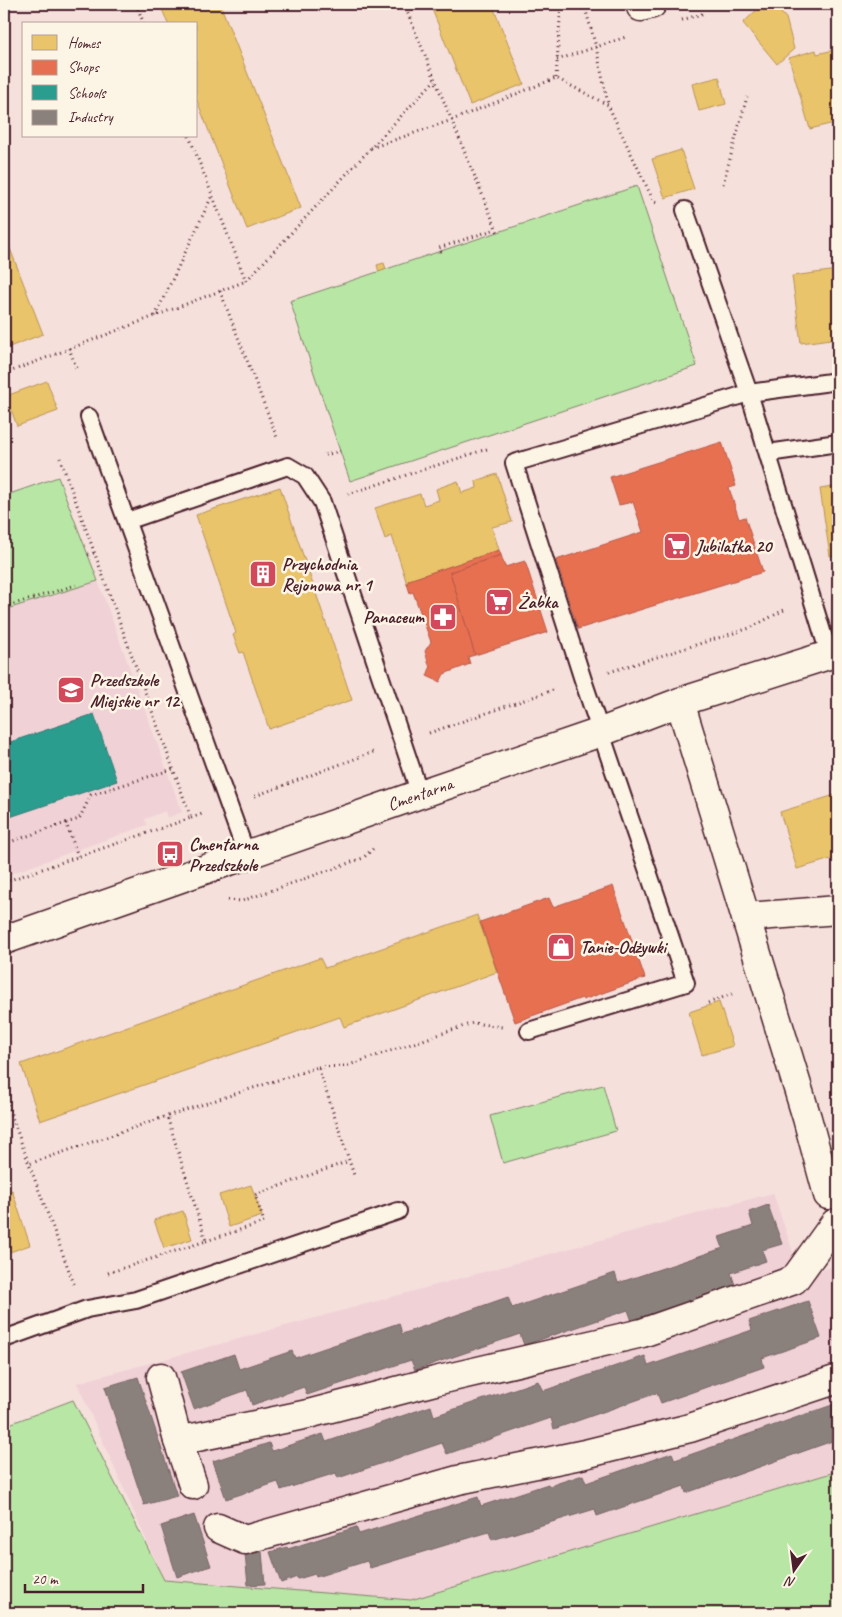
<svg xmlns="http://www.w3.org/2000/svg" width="842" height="1617" font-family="Caveat,sans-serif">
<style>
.built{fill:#f0d1d6}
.green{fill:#b8e6a5;stroke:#818268}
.homes{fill:#e9c46a;stroke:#b99257}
.shops{fill:#e76f51;stroke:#b85746}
.schools{fill:#2a9d8f;stroke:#347771}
.industry{fill:#8a817c;stroke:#776464}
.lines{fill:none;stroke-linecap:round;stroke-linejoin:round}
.lane-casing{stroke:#4a1f2b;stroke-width:20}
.street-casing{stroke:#4a1f2b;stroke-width:31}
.secondary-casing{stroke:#4a1f2b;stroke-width:31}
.path{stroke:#4a1f2b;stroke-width:3;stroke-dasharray:1 4;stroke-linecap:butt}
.lane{stroke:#fcf5e5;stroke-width:16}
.street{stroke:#fcf5e5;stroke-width:28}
.secondary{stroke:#fcf5e5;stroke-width:28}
.labels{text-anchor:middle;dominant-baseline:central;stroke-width:5;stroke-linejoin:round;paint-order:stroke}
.poi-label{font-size:18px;font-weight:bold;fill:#4a1f2b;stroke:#fcf5e5;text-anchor:start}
.street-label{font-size:18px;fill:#4a1f2b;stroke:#fcf5e5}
</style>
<rect width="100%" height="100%" fill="#f5e0dc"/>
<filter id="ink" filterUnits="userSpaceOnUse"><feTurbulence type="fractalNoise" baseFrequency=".02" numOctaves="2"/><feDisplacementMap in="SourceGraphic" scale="10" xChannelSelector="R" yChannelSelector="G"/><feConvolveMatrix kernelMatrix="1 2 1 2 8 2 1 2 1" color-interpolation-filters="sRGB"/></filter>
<g filter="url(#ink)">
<g class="built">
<polygon points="98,581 182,812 167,818 165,811 145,819 147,825 4,876 4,610"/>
<polygon points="773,1193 801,1276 832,1267 838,1285 838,1471 411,1600 164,1580 77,1383"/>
</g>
<g class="green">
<polygon points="637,186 697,366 350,481 290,301"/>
<polygon points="58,477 98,581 4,610 4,496"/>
<polygon points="603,1085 616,1131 503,1163 490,1116"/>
<polygon points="73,1400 164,1580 411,1600 838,1471 838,1613 4,1613 4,1426"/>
</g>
<g class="homes">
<polygon points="160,4 220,4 301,208 247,229 196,98 196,24 168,24"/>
<polygon points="430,4 492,4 524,84 470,105"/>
<polygon points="763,4 772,4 786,18 794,49 777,64 743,23"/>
<polygon points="838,49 838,122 810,129 789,58 816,50 817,54"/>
<polygon points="719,77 726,104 699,111 692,84"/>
<polygon points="681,150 694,189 665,198 652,159"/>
<polygon points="4,233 43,334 4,349"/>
<polygon points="384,263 386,269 379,272 377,265"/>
<polygon points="838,270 838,338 801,343 792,276"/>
<polygon points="47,381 58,411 17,426 6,396"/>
<polygon points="497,474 512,522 492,527 499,550 409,580 407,584 392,536 385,539 375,508 420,494 424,505 439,500 436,489 458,481 462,493 477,488 476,481"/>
<polygon points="838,486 838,555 830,556 820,489"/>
<polygon points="280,487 352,700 269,729 243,652 240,653 233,635 236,633 196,515"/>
<polygon points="838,794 838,857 797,869 780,812"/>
<polygon points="477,915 497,972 344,1027 340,1017 40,1121 21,1064 320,958 325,968"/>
<polygon points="719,1002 733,1046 702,1055 689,1012"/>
<polygon points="251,1185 262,1216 229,1227 219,1195"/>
<polygon points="12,1190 30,1245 4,1254 4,1193"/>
<polygon points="183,1211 192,1239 164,1248 154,1220"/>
</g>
<g class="shops">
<polygon points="722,442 736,486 729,488 739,519 745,517 763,572 578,629 556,560 643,532 633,502 619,505 610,477"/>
<polygon points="499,550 501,555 450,572 475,655 468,657 470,664 444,674 440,682 427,676 430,668 425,651 431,642 413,592 410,593 407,584 409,580"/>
<polygon points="501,555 505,567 525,561 548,632 475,655 450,572"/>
<polygon points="613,886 645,978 583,1000 582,998 515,1022 480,922 549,898 553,907"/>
</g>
<polygon class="schools" points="94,714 117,781 4,819 4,744"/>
<g class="industry">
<polygon points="768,1205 782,1244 762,1250 766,1261 731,1273 735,1285 632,1321 628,1310 524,1345 520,1334 415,1370 411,1360 307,1395 304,1387 252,1405 247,1390 194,1409 181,1372 234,1354 239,1369 292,1351 295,1358 399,1323 402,1334 508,1297 512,1308 615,1273 618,1283 723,1248 719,1237 753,1226 749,1212"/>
<polygon points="808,1301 821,1338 762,1358 764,1367 661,1403 657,1393 554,1429 551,1418 447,1454 442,1443 338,1478 336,1473 281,1490 278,1482 226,1499 213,1461 269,1443 272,1451 323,1434 326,1442 431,1406 434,1416 538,1381 543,1391 645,1356 648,1366 752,1330 749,1321"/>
<polygon points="138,1377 177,1496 144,1505 105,1387"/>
<polygon points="838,1403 838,1439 686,1493 684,1486 597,1516 595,1509 492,1540 489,1532 370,1568 367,1561 316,1577 315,1574 298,1579 297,1577 281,1583 270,1552 287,1547 288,1549 356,1527 359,1534 478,1497 481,1506 548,1484 549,1486 583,1475 586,1483 672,1453 675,1460"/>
<polygon points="194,1515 211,1566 177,1577 161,1526"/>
<polygon points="262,1552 265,1584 248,1585 245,1554"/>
</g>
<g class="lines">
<g class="lane-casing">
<g id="lane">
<polyline points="89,417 247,856"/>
<polyline points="768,453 838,443"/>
<polyline points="127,521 288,466 305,476 322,502 420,794"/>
<polyline points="829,654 749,393 838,381"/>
<polyline points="529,1031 686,983 583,680 514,463 749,393 685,210"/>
<polyline points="4,1339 87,1309 136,1300 398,1211"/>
</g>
</g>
<g class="street-casing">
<g id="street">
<polyline points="641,7 652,4"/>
<polyline points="680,702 807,1118 828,1195 838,1193"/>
<polyline points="746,917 838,910"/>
<polyline points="161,1377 178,1441 308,1414 435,1381 642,1333 794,1280 835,1223"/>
<polyline points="178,1441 193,1485"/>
<polyline points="218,1528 245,1540 458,1480 585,1454 690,1428 838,1379"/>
</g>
</g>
<g class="secondary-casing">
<polyline id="secondary" points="4,940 420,794 601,732 680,702 838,652"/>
</g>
<g class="path">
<polyline points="136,4 144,24"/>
<polyline points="404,4 498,233"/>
<polyline points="584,4 596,47 608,104"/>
<polyline points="682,20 705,13"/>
<polyline points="557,60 626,37"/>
<polyline points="556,78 561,4"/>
<polyline points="189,136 246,281"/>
<polyline points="371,148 452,120 556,78 608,105 654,202 658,203"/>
<polyline points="723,184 747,97"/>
<polyline points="441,252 439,248 496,229"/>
<polyline points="220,291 278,440"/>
<polyline points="155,316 212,196"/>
<polyline points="69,348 77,370"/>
<polyline points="4,374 246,281 435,80"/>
<polyline points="325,455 340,451"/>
<polyline points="348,494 490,448"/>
<polyline points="88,555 94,553"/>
<polyline points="4,607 76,585"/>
<polyline points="609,672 750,628 784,610"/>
<polyline points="429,733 556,689"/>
<polyline points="255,796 376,751"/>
<polyline points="191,818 202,814"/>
<polyline points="66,823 79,819 91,795 173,769"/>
<polyline points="4,844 66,823 78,856"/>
<polyline points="4,882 191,818 60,458"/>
<polyline points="228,900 242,901 363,858 375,847"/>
<polyline points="708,1003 732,994"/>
<polyline points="318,1067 346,1066 473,1023 502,1027"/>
<polyline points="4,1095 29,1164"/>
<polyline points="206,1241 264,1222 255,1195 349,1161"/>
<polyline points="108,1273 206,1241 167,1116"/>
<polyline points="74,1284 29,1164 167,1116 318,1067 355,1178"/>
</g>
<use href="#lane" class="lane"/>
<use href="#street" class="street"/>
<use href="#secondary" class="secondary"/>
</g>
</g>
<defs>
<g id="supermarket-square" transform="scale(1.4375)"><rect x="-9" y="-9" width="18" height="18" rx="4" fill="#d1495b" stroke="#fcf5e5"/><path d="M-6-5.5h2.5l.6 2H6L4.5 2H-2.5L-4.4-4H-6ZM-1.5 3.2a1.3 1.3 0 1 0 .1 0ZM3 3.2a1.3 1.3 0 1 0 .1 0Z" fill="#fff"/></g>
<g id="building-square" transform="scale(1.4375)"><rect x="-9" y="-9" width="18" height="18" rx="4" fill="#d1495b" stroke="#fcf5e5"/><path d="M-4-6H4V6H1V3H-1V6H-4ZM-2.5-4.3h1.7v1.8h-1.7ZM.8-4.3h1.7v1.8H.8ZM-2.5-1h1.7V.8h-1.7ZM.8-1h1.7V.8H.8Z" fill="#fff"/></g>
<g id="pharmacy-square" transform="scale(1.4375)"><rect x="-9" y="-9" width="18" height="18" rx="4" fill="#d1495b" stroke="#fcf5e5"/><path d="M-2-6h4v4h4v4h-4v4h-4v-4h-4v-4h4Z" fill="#fff"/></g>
<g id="school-square" transform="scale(1.4375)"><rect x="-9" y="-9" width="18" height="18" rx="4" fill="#d1495b" stroke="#fcf5e5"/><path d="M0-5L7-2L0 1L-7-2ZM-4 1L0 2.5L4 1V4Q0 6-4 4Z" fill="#fff"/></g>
<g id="bus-square" transform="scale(1.4375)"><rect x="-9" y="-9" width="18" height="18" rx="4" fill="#d1495b" stroke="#fcf5e5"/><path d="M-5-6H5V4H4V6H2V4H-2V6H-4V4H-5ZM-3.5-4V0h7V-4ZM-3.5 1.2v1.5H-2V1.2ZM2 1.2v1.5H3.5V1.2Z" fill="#fff"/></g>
<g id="shop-square" transform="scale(1.4375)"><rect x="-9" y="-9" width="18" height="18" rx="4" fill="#d1495b" stroke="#fcf5e5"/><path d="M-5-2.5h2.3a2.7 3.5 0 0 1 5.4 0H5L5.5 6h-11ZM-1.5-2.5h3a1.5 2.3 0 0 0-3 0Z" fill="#fff"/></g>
</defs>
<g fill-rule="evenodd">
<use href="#supermarket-square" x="677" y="546"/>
<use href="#building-square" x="263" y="574"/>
<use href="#supermarket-square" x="499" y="602"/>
<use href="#pharmacy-square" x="443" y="617"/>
<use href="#school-square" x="71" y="690"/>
<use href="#bus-square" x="170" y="854"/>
<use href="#shop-square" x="561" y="947"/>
</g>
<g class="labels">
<g class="poi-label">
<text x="696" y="546">Jubilatka 20</text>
<text x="282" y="564">Przychodnia<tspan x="282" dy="21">Rejonowa nr 1</tspan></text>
<text x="518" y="602">Żabka</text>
<text x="424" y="617" text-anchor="end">Panaceum</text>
<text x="90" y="680">Przedszkole<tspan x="90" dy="21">Miejskie nr 12</tspan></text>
<text x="189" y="844">Cmentarna<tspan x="189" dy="21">Przedszkole</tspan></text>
<text x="580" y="947">Tanie-Odżywki</text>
</g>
<g class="street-label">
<text transform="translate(420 794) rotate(-19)">Cmentarna</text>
</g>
</g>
<rect width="842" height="1617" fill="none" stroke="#fcf5e5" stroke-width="20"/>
<rect x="10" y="10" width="822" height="1597" fill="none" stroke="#4a1f2b" stroke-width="2" filter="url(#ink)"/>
<rect x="22" y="22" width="175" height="115" fill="#fcf5e5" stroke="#b59f9b"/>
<rect x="32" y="35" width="25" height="15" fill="#e9c46a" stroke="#b59f9b"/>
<text x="68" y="48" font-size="15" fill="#4a1f2b">Homes</text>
<rect x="32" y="60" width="25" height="15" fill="#e76f51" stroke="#b59f9b"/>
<text x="68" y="72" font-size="15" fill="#4a1f2b">Shops</text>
<rect x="32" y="85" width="25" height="15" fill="#2a9d8f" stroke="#b59f9b"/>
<text x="68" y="98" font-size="15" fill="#4a1f2b">Schools</text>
<rect x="32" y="110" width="25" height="15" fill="#8a817c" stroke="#b59f9b"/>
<text x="68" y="122" font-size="15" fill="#4a1f2b">Industry</text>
<g transform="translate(794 1570) rotate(194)" stroke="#fcf5e5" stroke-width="4" paint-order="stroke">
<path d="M0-4L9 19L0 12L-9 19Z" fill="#4a1f2b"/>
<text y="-8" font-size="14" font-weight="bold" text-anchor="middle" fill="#4a1f2b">N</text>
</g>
<path d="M25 1584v8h118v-8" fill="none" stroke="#4a1f2b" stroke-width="2.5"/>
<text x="32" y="1584" font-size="15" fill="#4a1f2b" stroke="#fcf5e5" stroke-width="4" paint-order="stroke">20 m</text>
</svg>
